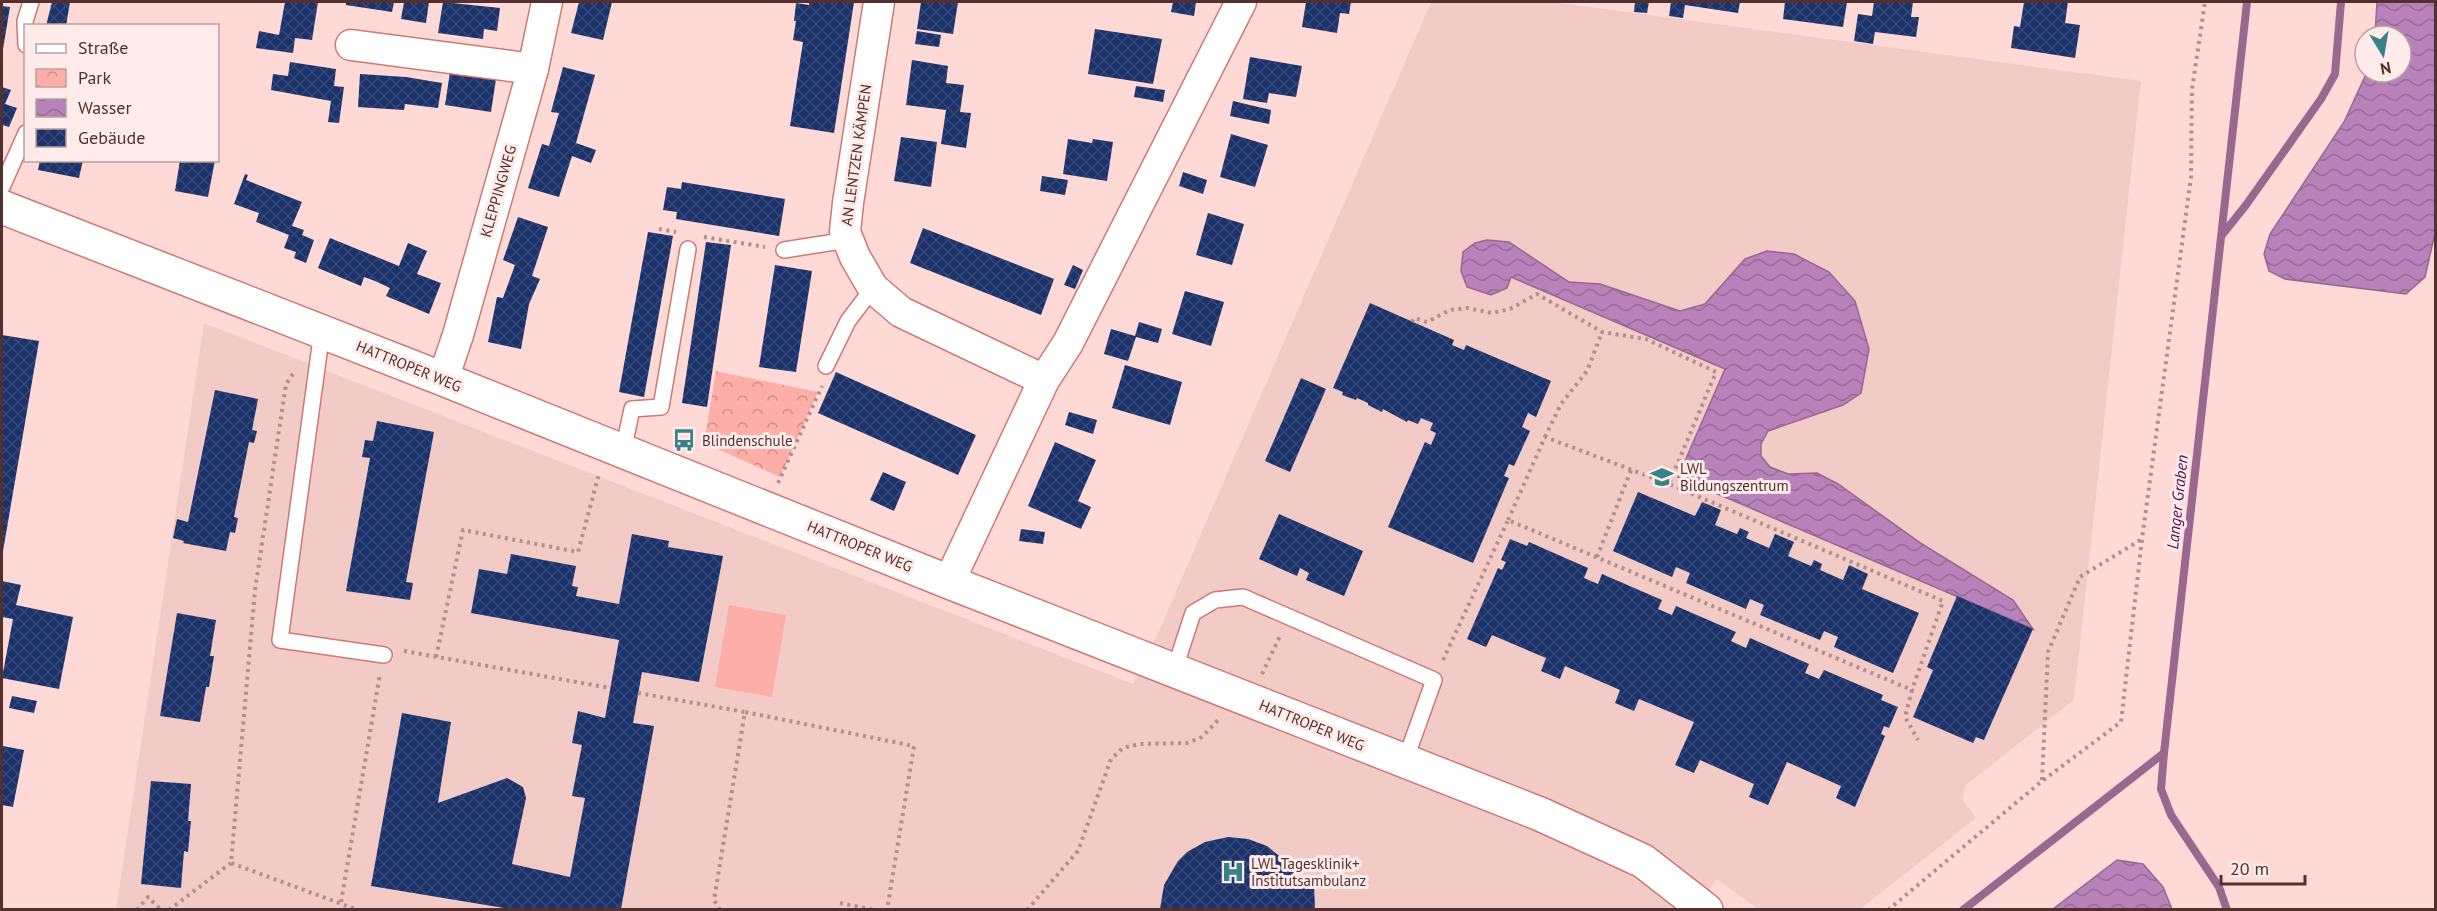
<svg xmlns="http://www.w3.org/2000/svg" width="2437" height="911" font-family="'PT Sans',sans-serif">
<style>
.built{fill:#f2cac6}
.grass{fill:#fdaea8}
.park{fill:url(#park-crowns)}
.water{fill:url(#water-waves);stroke:#996890;stroke-width:1.5}
.lines{fill:none;stroke-linecap:round;stroke-linejoin:round}
.stream{stroke:#996890;stroke-width:8}
.building{fill:url(#building-cross-hatch)}
.lane-casing{stroke:#ce7973;stroke-width:18}
.street-casing{stroke:#ce7973;stroke-width:33}
.secondary-casing{stroke:#ce7973;stroke-width:36}
.path{stroke:#b38e8b;stroke-width:4;stroke-dasharray:3 4.5;stroke-linecap:butt}
.lane{stroke:#fff;stroke-width:15}
.street{stroke:#fff;stroke-width:30}
.secondary{stroke:#fff;stroke-width:33}
.labels{text-anchor:middle;dominant-baseline:central;stroke-width:6;stroke-linejoin:round;paint-order:stroke}
.street-label{font-size:15px;fill:#532f2d;stroke:#ffecea}
.poi-label{font-size:15px;fill:#532f2d;stroke:#ffecea;text-anchor:start}
.water-label{font-size:16px;font-style:italic;fill:#4f0b54;stroke:#ffecea}
</style>
<defs>
<pattern id="park-crowns" width="20" height="18" patternUnits="userSpaceOnUse" patternTransform="scale(1.5)"><rect width="20" height="18" fill="#fdaea8"/><path d="M2 6a3 3 0 1 1 6 0M12 15a3 3 0 1 1 6 0" fill="none" stroke="#cf8e89"/></pattern>
<pattern id="water-waves" width="16" height="10" patternUnits="userSpaceOnUse" patternTransform="scale(1.5)"><rect width="16" height="10" fill="#b781ba"/><path d="M0 5q4-4 8 0t8 0" fill="none" stroke="#976a98"/></pattern>
<pattern id="building-cross-hatch" width="8" height="8" patternUnits="userSpaceOnUse" patternTransform="scale(1.5)"><rect width="8" height="8" fill="#1b326a"/><path d="M0 0l8 8M0 8l8-8" fill="none" stroke="#354777"/></pattern>
</defs>
<rect width="100%" height="100%" fill="#ffd9d5"/>
<polygon class="built" points="1431,2 1552,2 2141,81 2074,700 1966,785 1962,799 1976,818 1860,909 1758,909 1717,879 1695,910 116,910 204,323 1133,684 1159,631"/>
<polygon class="grass" points="729,605 786,615 772,697 715,687"/>
<polygon class="park" points="716,371 818,392 780,477 704,443"/>
<g class="water">
<polygon points="2377,2 2435,2 2435,233 2425,277 2406,294 2285,279 2269,271 2264,254 2270,234 2344,122 2367,72 2401,72 2401,36 2375,36"/>
<polygon points="1487,240 1509,242 1569,282 1600,284 1680,311 1705,304 1745,259 1767,251 1794,254 1829,272 1855,301 1869,349 1861,393 1843,405 1768,431 1761,444 1761,456 1770,467 1788,474 1817,473 1838,484 1922,544 2013,600 2033,629 1678,477 1725,369 1511,277 1507,288 1491,295 1467,287 1461,271 1463,252 1475,243"/>
<polygon points="2117,860 2143,864 2163,887 2172,909 2053,909"/>
</g>
<g class="lines">
<g class="stream">
<polyline points="2222,235 2246,205 2321,99 2335,74 2341,2"/>
<polyline points="2164,753 2161,789 2171,815 2219,887 2227,910"/>
<polyline points="1963,910 2164,753 2247,2"/>
</g>
</g>
<g class="building">
<polygon points="52,2 70,2 66,26 46,26"/>
<polygon points="285,2 318,2 312,40 295,38 293,53 256,48 259,31 279,35"/>
<polygon points="346,2 394,2 392,12 346,5"/>
<polygon points="404,2 429,2 426,23 401,19"/>
<polygon points="443,2 500,8 497,31 484,29 483,39 438,33"/>
<polygon points="579,2 612,2 603,40 571,33"/>
<polygon points="809,2 854,2 834,133 790,126 803,42 793,40 796,21 794,21 796,3 809,5"/>
<polygon points="921,2 958,2 953,34 917,29"/>
<polygon points="1173,2 1196,2 1194,16 1171,12"/>
<polygon points="1306,2 1351,2 1349,14 1340,13 1337,33 1302,27"/>
<polygon points="1635,2 1649,2 1647,13 1634,12"/>
<polygon points="1671,2 1740,2 1738,13 1685,5 1683,18 1669,16"/>
<polygon points="1785,2 1847,2 1843,27 1783,19"/>
<polygon points="1874,2 1913,2 1911,17 1919,17 1916,37 1875,32 1873,44 1854,41 1858,14 1872,16"/>
<polygon points="2024,2 2068,2 2065,23 2080,25 2075,58 2011,48 2014,26 2020,27"/>
<polygon points="2,6 10,7 3,49 2,49"/>
<polygon points="1095,29 1162,39 1153,84 1088,74"/>
<polygon points="917,31 941,35 939,47 915,44"/>
<polygon points="1250,57 1302,66 1296,97 1269,93 1267,103 1243,99"/>
<polygon points="912,60 948,66 946,83 964,85 960,112 971,113 966,148 941,144 946,110 906,105"/>
<polygon points="290,62 336,69 334,86 344,87 339,123 328,122 331,101 271,90 273,74 288,76"/>
<polygon points="563,67 595,75 576,143 596,150 591,163 572,156 559,197 528,188 542,144 549,146 559,113 551,112"/>
<polygon points="450,72 496,79 491,112 445,105"/>
<polygon points="360,74 406,77 442,83 438,108 405,104 404,110 358,107"/>
<polygon points="1136,86 1165,90 1163,102 1134,97"/>
<polygon points="2,87 11,90 5,104 17,108 9,127 2,125"/>
<polygon points="1233,101 1271,110 1269,124 1230,116"/>
<polygon points="1231,134 1268,145 1255,187 1220,177"/>
<polygon points="901,137 937,142 931,187 894,181"/>
<polygon points="1068,139 1092,143 1093,139 1113,142 1107,181 1063,174"/>
<polygon points="40,160 83,160 79,178 38,170"/>
<polygon points="180,160 215,160 208,197 175,191"/>
<polygon points="1183,172 1207,180 1203,194 1179,186"/>
<polygon points="245,174 248,175 246,180 302,202 292,226 304,230 302,235 314,240 306,263 294,258 296,252 284,248 289,235 256,222 259,213 234,204"/>
<polygon points="1042,176 1068,180 1065,195 1040,191"/>
<polygon points="682,182 785,199 779,236 676,219 677,212 663,210 667,187 681,189"/>
<polygon points="1208,213 1244,224 1232,265 1196,255"/>
<polygon points="518,217 548,227 532,276 540,279 529,304 521,349 488,342 497,297 503,298 515,265 503,260"/>
<polygon points="923,228 1054,279 1041,315 910,263"/>
<polygon points="648,232 673,236 644,397 619,392"/>
<polygon points="330,238 399,266 408,243 427,251 417,274 441,283 429,314 386,296 390,288 375,281 364,277 361,286 318,268"/>
<polygon points="706,242 731,245 707,407 682,403"/>
<polygon points="775,265 812,271 796,372 759,367"/>
<polygon points="1073,265 1083,270 1075,289 1064,285"/>
<polygon points="1185,291 1224,302 1211,346 1172,334"/>
<polygon points="1370,303 1454,340 1452,345 1464,350 1466,345 1551,381 1536,417 1528,413 1522,427 1530,431 1514,466 1509,464 1504,476 1509,478 1473,563 1388,527 1425,442 1431,445 1436,433 1430,430 1433,423 1421,418 1418,424 1408,420 1407,422 1383,409 1382,412 1368,405 1368,403 1357,398 1356,400 1342,395 1343,392 1333,388"/>
<polygon points="1139,322 1162,329 1158,343 1136,337 1128,361 1104,354 1111,329 1135,336"/>
<polygon points="2,335 39,341 3,551 2,551"/>
<polygon points="1125,365 1182,382 1170,425 1112,408"/>
<polygon points="836,372 976,435 958,475 818,413"/>
<polygon points="1301,378 1326,389 1290,472 1265,461"/>
<polygon points="215,390 258,399 252,430 257,431 254,443 249,442 234,517 238,518 235,533 230,532 226,551 183,543 184,541 173,538 177,519 188,522"/>
<polygon points="1069,412 1097,420 1093,434 1065,425"/>
<polygon points="377,421 434,432 406,582 413,583 410,600 346,591 370,458 362,457 365,440 373,441"/>
<polygon points="1055,442 1096,460 1078,501 1091,507 1081,529 1028,506"/>
<polygon points="883,472 906,482 894,511 870,500"/>
<polygon points="1638,492 1695,516 1702,502 1721,510 1715,525 1737,534 1740,528 1749,532 1746,538 1769,548 1775,534 1794,542 1788,556 1811,566 1814,560 1822,564 1820,570 1843,580 1849,565 1868,574 1862,589 1919,613 1893,673 1834,647 1838,637 1824,631 1820,640 1760,615 1764,605 1750,599 1746,609 1686,583 1690,573 1676,567 1672,577 1613,551"/>
<polygon points="1279,514 1363,551 1344,596 1306,580 1309,573 1300,568 1297,576 1259,559"/>
<polygon points="1021,529 1045,532 1043,544 1019,541"/>
<polygon points="632,534 669,541 668,547 723,556 699,682 642,672 633,723 654,726 621,909 510,909 371,886 402,713 451,722 438,803 507,778 523,787 526,798 512,864 570,877 585,798 572,796 582,745 572,743 578,711 605,718 619,640 471,613 479,569 507,574 511,554 576,566 572,586 578,587 576,596 619,604"/>
<polygon points="1510,539 1527,546 1529,542 1588,568 1584,578 1598,584 1602,574 1662,600 1658,609 1672,615 1676,606 1736,632 1731,641 1746,648 1750,638 1809,664 1805,673 1819,679 1824,670 1883,695 1881,700 1898,707 1889,728 1884,726 1881,734 1885,736 1855,807 1836,798 1841,786 1787,762 1768,805 1749,797 1754,784 1700,760 1694,773 1675,765 1694,722 1639,699 1634,711 1615,703 1620,690 1565,666 1560,679 1541,671 1546,658 1492,635 1486,647 1467,639 1498,568 1502,570 1506,562 1501,560"/>
<polygon points="2,581 21,585 16,605 73,617 59,689 2,678 13,619 2,617"/>
<polygon points="1957,596 2033,629 1984,740 1976,737 1973,743 1913,717 1933,670 1927,667"/>
<polygon points="177,613 216,620 210,656 214,656 209,687 206,687 200,722 160,716"/>
<polygon points="12,696 37,701 34,713 9,708"/>
<polygon points="3,746 24,750 13,807 2,805"/>
<polygon points="151,781 191,784 188,821 191,821 188,852 184,851 181,888 141,884"/>
<polygon points="1228,837 1248,839 1267,846 1283,859 1291,871 1295,869 1299,877 1295,878 1298,885 1314,884 1315,909 1160,909 1164,885 1178,861 1187,852 1205,842"/>
</g>
<g class="lines">
<g class="lane-casing">
<g id="lane">
<polyline points="26,45 25,21 31,2"/>
<polyline points="2,187 26,133"/>
<polyline points="784,250 848,240"/>
<polyline points="322,331 280,640 384,655"/>
<polyline points="826,366 848,321 873,288"/>
<polyline points="623,451 632,409 661,407 688,249"/>
<polyline points="1174,671 1193,613 1215,600 1243,597 1434,680 1405,761"/>
</g>
</g>
<g class="street-casing">
<g id="street">
<polyline points="879,2 848,203 845,232 855,257 873,288 901,312 1044,380"/>
<polyline points="351,45 533,69"/>
<polyline points="443,379 458,335 533,69 547,2"/>
<polyline points="949,582 1044,380 1068,343 1241,2"/>
</g>
</g>
<g class="secondary-casing">
<polyline id="secondary" points="2,207 443,379 949,582 1540,814 1643,861 1706,910"/>
</g>
<g class="path">
<polyline points="659,229 676,232"/>
<polyline points="704,237 765,247"/>
<polyline points="1412,322 1414,318 1427,322 1450,310 1467,308 1492,313 1510,309 1537,294 1602,332 1646,339 1716,372 1669,484"/>
<polyline points="293,374 286,384 255,590 231,863 358,910"/>
<polyline points="1545,437 1561,404 1587,371 1602,332"/>
<polyline points="778,483 822,386"/>
<polyline points="1508,520 1545,437 1669,484 1943,601 1912,690"/>
<polyline points="1597,557 1631,470"/>
<polyline points="404,651 610,688"/>
<polyline points="436,657 463,530 578,552 599,474"/>
<polyline points="1443,660 1508,520 1912,690 1905,717 1918,740"/>
<polyline points="1262,674 1281,634"/>
<polyline points="638,693 745,712"/>
<polyline points="2042,780 2048,652 2080,577 2142,539"/>
<polyline points="341,902 380,674"/>
<polyline points="840,903 874,910"/>
<polyline points="137,910 148,897 161,910"/>
<polyline points="169,910 231,863"/>
<polyline points="720,910 714,900 745,712 914,746 887,910"/>
<polyline points="1027,910 1078,851 1111,759 1123,748 1139,744 1187,743 1202,737 1218,720"/>
<polyline points="1888,910 2042,781 2121,722 2142,539 2191,177 2192,89 2205,2"/>
</g>
<use href="#lane" class="lane"/>
<use href="#street" class="street"/>
<use href="#secondary" class="secondary"/>
</g>
<defs>
<g id="bus-bare" transform="scale(1.8)"><path d="M-5-6H5V4H4V6H2V4H-2V6H-4V4H-5ZM-3.5-4V0h7V-4ZM-3.5 1.2v1.5H-2V1.2ZM2 1.2v1.5H3.5V1.2Z" fill="#398188" stroke="#ffecea" stroke-width="2.5" paint-order="stroke"/></g>
<g id="school-bare" transform="scale(1.8)"><path d="M0-5L7-2L0 1L-7-2ZM-4 1L0 2.5L4 1V4Q0 6-4 4Z" fill="#398188" stroke="#ffecea" stroke-width="2.5" paint-order="stroke"/></g>
<g id="hospital-bare" transform="scale(1.8)"><path d="M-5-5h3v3.5h4V-5h3V5h-3V1.5h-4V5h-3Z" fill="#398188" stroke="#ffecea" stroke-width="2.5" paint-order="stroke"/></g>
</defs>
<g fill-rule="evenodd">
<use href="#bus-bare" x="684" y="440"/>
<use href="#school-bare" x="1662" y="477"/>
<use href="#hospital-bare" x="1233" y="872"/>
</g>
<g class="labels">
<g class="street-label">
<text transform="translate(856 155) rotate(-82)">AN LENTZEN KÄMPEN</text>
<text transform="translate(498 191) rotate(-74)">KLEPPINGWEG</text>
<text transform="translate(409 366) rotate(22)">HATTROPER WEG</text>
<text transform="translate(860 546) rotate(22)">HATTROPER WEG</text>
<text transform="translate(1312 725) rotate(22)">HATTROPER WEG</text>
</g>
<g class="poi-label">
<text x="702" y="440">Blindenschule</text>
<text x="1680" y="468">LWL<tspan x="1680" dy="17">Bildungszentrum</tspan></text>
<text x="1251" y="863">LWL Tagesklinik+<tspan x="1251" dy="17">Institutsambulanz</tspan></text>
</g>
<g class="water-label">
<text transform="translate(2177 502) rotate(-84)">Langer Graben</text>
</g>
</g>
<rect width="2437" height="911" fill="none" stroke="#532f2d" stroke-width="6"/>
<rect x="24" y="24" width="195" height="138" fill="#ffecea" stroke="#baa09e" stroke-width="1.5"/>
<rect x="36" y="44" width="30" height="9" fill="#ffffff" stroke="#baa09e" stroke-width="1.5"/>
<text x="78" y="54" font-size="18" fill="#532f2d">Straße</text>
<rect x="36" y="69" width="30" height="18" fill="url(#park-crowns)" stroke="#baa09e" stroke-width="1.5"/>
<text x="78" y="84" font-size="18" fill="#532f2d">Park</text>
<rect x="36" y="99" width="30" height="18" fill="url(#water-waves)" stroke="#baa09e" stroke-width="1.5"/>
<text x="78" y="114" font-size="18" fill="#532f2d">Wasser</text>
<rect x="36" y="129" width="30" height="18" fill="url(#building-cross-hatch)" stroke="#baa09e" stroke-width="1.5"/>
<text x="78" y="144" font-size="18" fill="#532f2d">Gebäude</text>
<g transform="translate(2383 54) rotate(169)"><circle r="28" fill="#ffecea" stroke="#baa09e" stroke-width="1.5"/>
<path d="M0-4.5L10 22L0 15L-10 22Z" fill="#398188"/>
<text y="-9" font-size="16" font-weight="bold" text-anchor="middle" fill="#532f2d">N</text>
</g>
<path d="M2221 875v9h84v-9" fill="none" stroke="#532f2d" stroke-width="3"/>
<text x="2230" y="875" font-size="18" fill="#532f2d" stroke="#ffecea" stroke-width="4.5" paint-order="stroke">20 m</text>
</svg>
